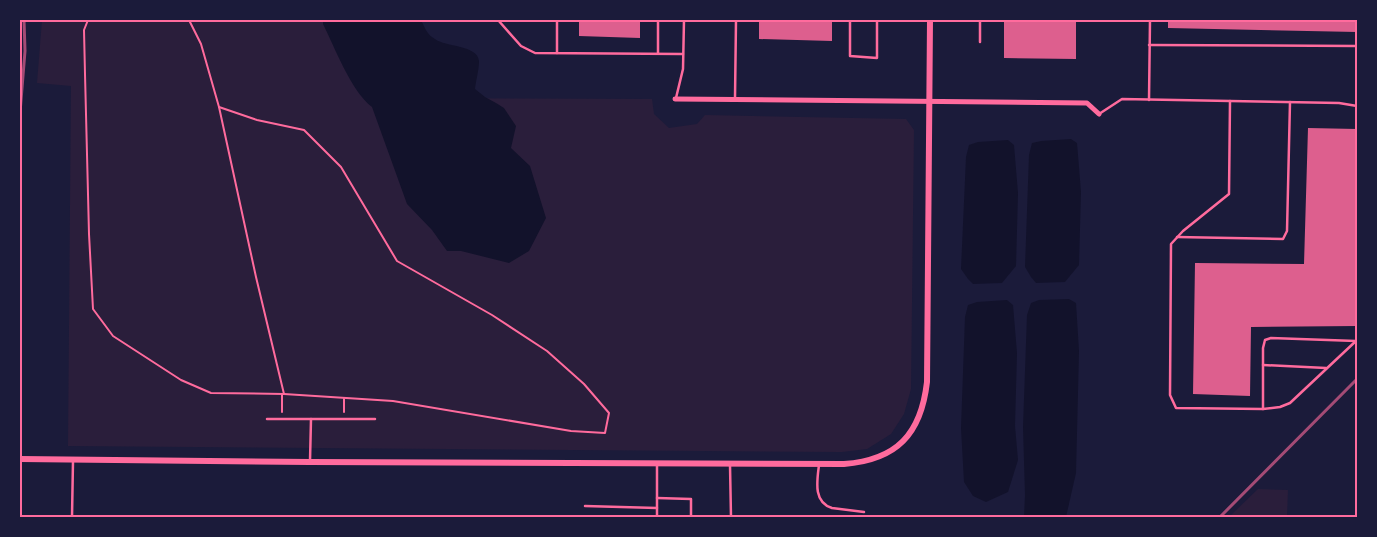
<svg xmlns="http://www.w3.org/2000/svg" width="1377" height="537" font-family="'Alegreya Sans',sans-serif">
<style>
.green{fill:#2a1e3b}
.water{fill:#12122b}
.building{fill:#dd5f8e}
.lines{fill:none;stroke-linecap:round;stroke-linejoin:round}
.path{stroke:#ff6b9d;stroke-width:2}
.service{stroke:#ff6b9d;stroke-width:2.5}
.minor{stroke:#ff6b9d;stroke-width:5}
.tertiary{stroke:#ff6b9d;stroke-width:6}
.rail{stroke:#a44b75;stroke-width:3}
.neatline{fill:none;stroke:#ff6b9d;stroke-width:2}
</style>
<rect width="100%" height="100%" fill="#1b1b3a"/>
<g class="green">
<polygon points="42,20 375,20 376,98 652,99 654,114 669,128 697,124 705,115 906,119 914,130 911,389 904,414 891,434 867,449 842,452 68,446 71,86 37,83"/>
<polygon points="1258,489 1288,490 1287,517 1229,517"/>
</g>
<g class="water">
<path d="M323 20H421C425 28 427 35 435 39 445 47 478 45 479 61 479 70 476 80 475 89L485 97 496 103 504 108 516 126 511 148 530 166 546 218 529 251 509 263 461 251H447L432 230 407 204 372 107C351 91 335 48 323 24Z"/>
<polygon points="1071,139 1077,143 1081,192 1079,265 1065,282 1036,283 1031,277 1025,267 1029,155 1032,143 1041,141"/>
<polygon points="1008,140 1014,145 1018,193 1016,266 1002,283 973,284 968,279 961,269 966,157 969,145 978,142"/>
<polygon points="1069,299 1076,303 1079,351 1076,473 1066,517 1024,517 1025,495 1023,427 1027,315 1031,303 1039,300"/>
<polygon points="1007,300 1013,305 1017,353 1015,426 1018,460 1008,492 986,502 973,496 964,482 961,428 965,317 968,305 977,302"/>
</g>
<g class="building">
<polygon points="579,20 640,20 640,38 579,36"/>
<polygon points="759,20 832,20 832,41 759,39"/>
<polygon points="1004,20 1076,20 1076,59 1004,58"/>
<polygon points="1168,20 1357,20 1357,32 1168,28"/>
<polygon points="1308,128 1357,129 1357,326 1251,327 1250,396 1193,394 1195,263 1304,264"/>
</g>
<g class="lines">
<g class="path">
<polyline points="88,20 84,30 85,74 89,234 93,309 113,336 181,380 211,393 284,394 393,401 571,431 605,433 609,413 584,384 547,351 492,315 397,261 341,167 304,130 257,120 219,107"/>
<polyline points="189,20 201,44 219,107 256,277 284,394"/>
<polyline points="282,394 282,412"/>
<polyline points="344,399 344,412"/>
</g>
<g class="service">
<polyline points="498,20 521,46 535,53 683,54"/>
<polyline points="557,20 557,53"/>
<polyline points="850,20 850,56 877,58 877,20"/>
<polyline points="980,42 980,20"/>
<polyline points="1149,45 1357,46"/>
<polyline points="658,53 658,20"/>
<polyline points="676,98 683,69 684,20"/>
<polyline points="735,98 736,20"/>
<polyline points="1149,100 1150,20"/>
<polyline points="1230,101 1339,103 1357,106"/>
<polyline points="1099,114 1122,99 1230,101 1229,194 1183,231 1171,244 1170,395 1176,408 1263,409 1280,407 1290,403 1357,340"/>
<polyline points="1177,237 1283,239 1287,231 1290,102"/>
<polyline points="1263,365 1326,368"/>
<polyline points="1263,409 1263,348 1265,340 1271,338 1356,341"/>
<polyline points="267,419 311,419 310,461"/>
<polyline points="311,419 375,419"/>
<polyline points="730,465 731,517"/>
<path d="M819 465C817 481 813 502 832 508L864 512"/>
<polyline points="657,498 691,499 691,517"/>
<polyline points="585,506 657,508"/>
<polyline points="72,517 73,461"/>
<polyline points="657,517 657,465"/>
</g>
<polyline class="minor" points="675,99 1087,103 1099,114"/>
<path class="tertiary" d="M20 459 310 462 844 464C897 460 921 434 927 382L930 20"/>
<g class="rail">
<polyline points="20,113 25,51 24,20"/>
<polyline points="1220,517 1357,379"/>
</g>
</g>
<rect width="1377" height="537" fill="none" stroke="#1b1b3a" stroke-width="42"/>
<rect x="21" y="21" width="1335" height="495" class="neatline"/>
</svg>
